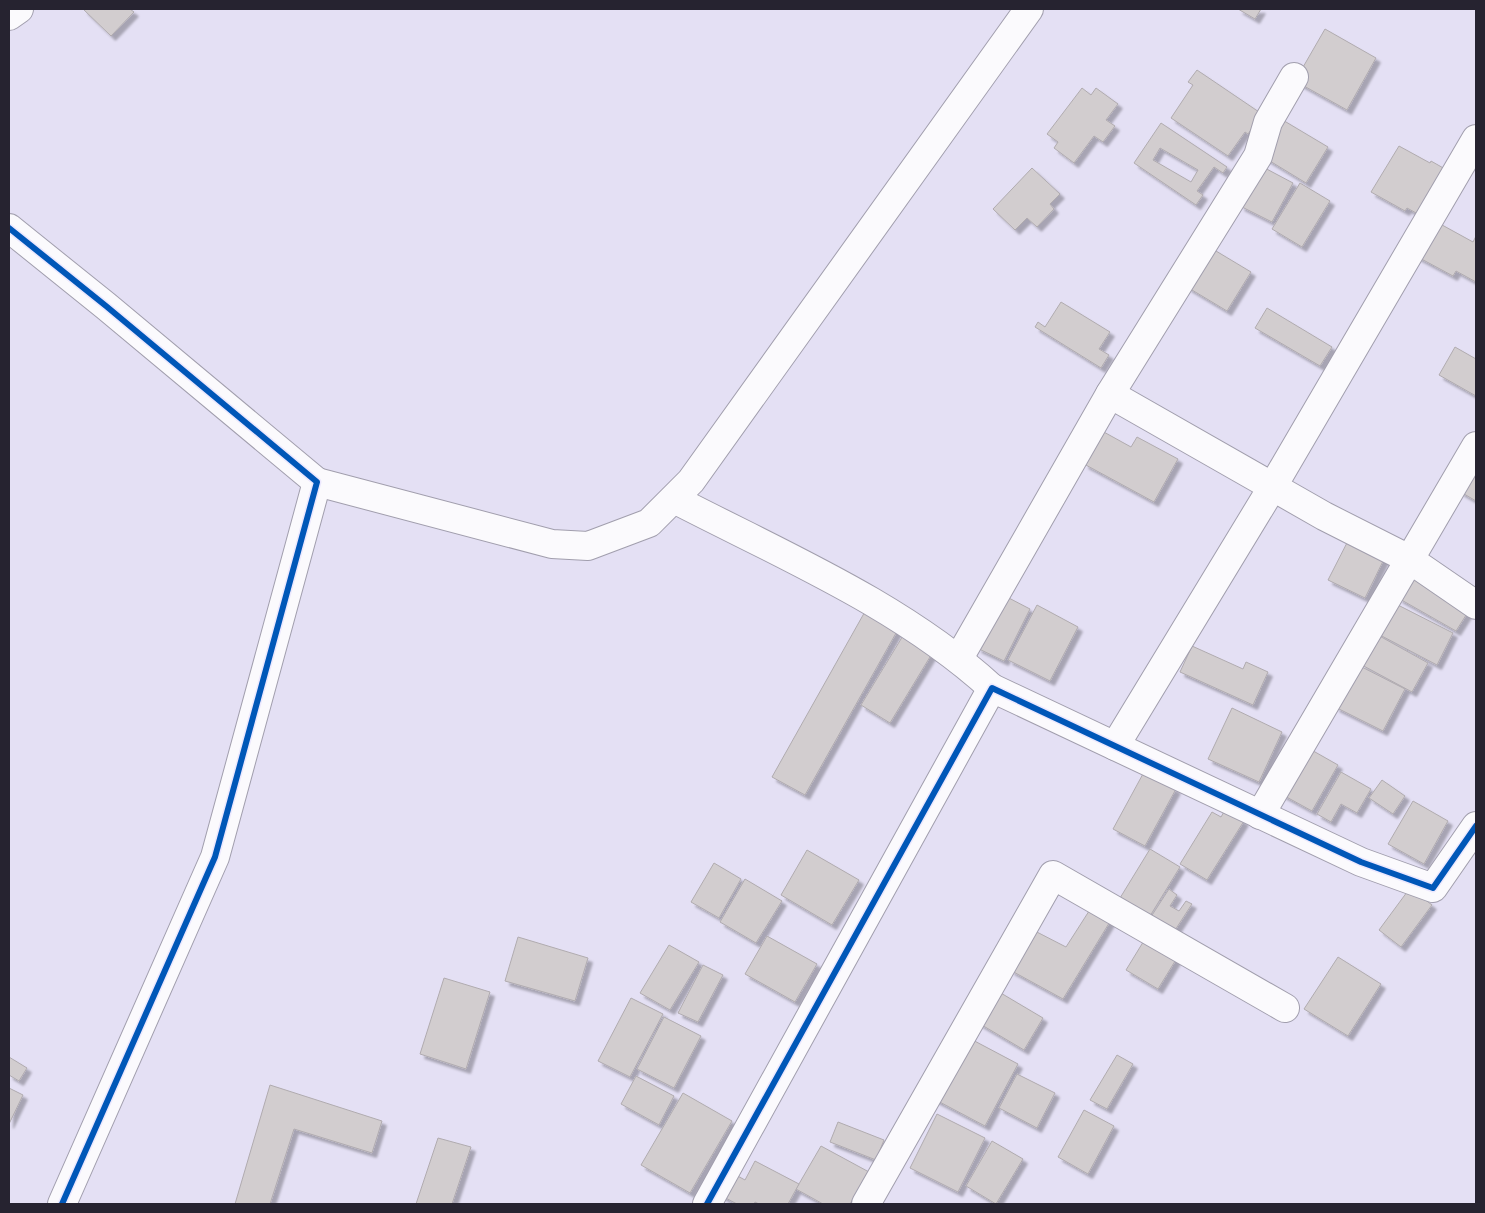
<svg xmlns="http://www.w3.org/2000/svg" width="1485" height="1213" font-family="'Archivo Narrow',sans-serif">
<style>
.building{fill:#d2cdcf;stroke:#b0abaf;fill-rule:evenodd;filter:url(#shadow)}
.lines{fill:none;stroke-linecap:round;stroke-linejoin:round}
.minor-casing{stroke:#a19ead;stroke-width:30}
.minor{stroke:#fbfafd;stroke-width:28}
.cycleway-casing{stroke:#ece8fe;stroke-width:9}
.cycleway{stroke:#0057b8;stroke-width:6}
</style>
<defs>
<filter id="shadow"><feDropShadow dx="4.5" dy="4.5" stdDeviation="1" flood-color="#0004"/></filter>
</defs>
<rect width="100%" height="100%" fill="#e4e0f4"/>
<g class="building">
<polygon points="83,9 130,9 134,12 111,36"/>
<polygon points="1238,9 1261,9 1255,19"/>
<polygon points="1325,29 1376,58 1347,110 1295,81"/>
<polygon points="1197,70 1262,114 1248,134 1245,132 1228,156 1171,118 1193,85 1188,82"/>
<polygon points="1082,88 1091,95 1096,88 1118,104 1106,120 1115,126 1103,142 1094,136 1074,163 1054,148 1058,142 1047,134"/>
<polygon points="1281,119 1328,147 1306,183 1260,155"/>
<path d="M1161 123 1227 167 1223 173 1214 167 1197 191 1203 195 1196 205 1134 163ZM1160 148 1198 170 1191 182 1153 160Z"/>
<polygon points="1399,146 1430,163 1431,161 1445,169 1418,214 1407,208 1405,211 1371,192"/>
<polygon points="1261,166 1293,183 1272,222 1240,206"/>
<polygon points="1032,168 1060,194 1050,204 1054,209 1037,227 1027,218 1015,230 993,209"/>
<polygon points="1300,183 1330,201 1302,247 1272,229"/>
<polygon points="1433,220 1473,242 1476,236 1476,282 1456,271 1453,276 1414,255"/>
<polygon points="1211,248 1251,272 1227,311 1187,287"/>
<polygon points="1061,302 1110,332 1099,349 1109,355 1101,368 1035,327 1038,322 1045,327"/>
<polygon points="1267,308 1332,347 1320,366 1255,328"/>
<polygon points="1455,347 1476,359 1476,396 1439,375"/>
<polygon points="1102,431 1131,447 1137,437 1178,459 1154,502 1084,464"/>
<polygon points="1476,467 1476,501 1459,491"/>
<polygon points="1352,533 1388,551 1365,598 1328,580"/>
<polygon points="1411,574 1468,612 1456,631 1398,598"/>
<polygon points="1003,595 1030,609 1004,661 977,648"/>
<polygon points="1394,603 1453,633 1437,665 1378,634"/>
<polygon points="1037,605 1078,627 1050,681 1008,660"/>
<polygon points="867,608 900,626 805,795 772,777"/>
<polygon points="904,634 933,652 890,723 861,705"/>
<polygon points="1376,634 1428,663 1412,692 1360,664"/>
<polygon points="1192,646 1243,669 1246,662 1268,672 1253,705 1180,672"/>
<polygon points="1356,664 1405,689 1383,731 1335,707"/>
<polygon points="1232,708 1282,732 1259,782 1208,759"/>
<polygon points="1308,748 1338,765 1312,811 1281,794"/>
<polygon points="1144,772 1176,789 1145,846 1113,829"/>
<polygon points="1341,772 1371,789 1357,813 1341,804 1331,822 1317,814"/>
<polygon points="1382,780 1405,796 1393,814 1369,798"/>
<polygon points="1413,801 1448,821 1424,864 1388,844"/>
<polygon points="1225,810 1244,821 1207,880 1180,864 1212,812 1221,817"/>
<polygon points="1150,849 1180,867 1150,916 1120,898"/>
<polygon points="807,850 859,880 832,925 781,895"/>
<polygon points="714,863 741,879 719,918 691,902"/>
<polygon points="745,879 782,901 756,943 720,922"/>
<polygon points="1410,888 1432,905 1401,947 1379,930"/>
<polygon points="1169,889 1177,895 1170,906 1179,911 1186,901 1192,904 1168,941 1145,926"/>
<polygon points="1091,908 1111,920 1063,999 1010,970 1031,929 1066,947"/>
<polygon points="767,936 817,964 795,1002 745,974"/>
<polygon points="518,937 588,958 575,1001 505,981"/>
<polygon points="1145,939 1177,958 1158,989 1126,970"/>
<polygon points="669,945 699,962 670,1010 640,993"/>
<polygon points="1338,957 1381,984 1348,1036 1304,1009"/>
<polygon points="703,965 723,975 698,1022 678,1013"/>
<polygon points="444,978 490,992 466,1069 420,1054"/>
<polygon points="994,989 1043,1018 1024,1050 975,1021"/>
<polygon points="631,998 663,1014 630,1077 598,1061"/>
<polygon points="664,1017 701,1036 674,1088 637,1069"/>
<polygon points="967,1037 1018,1064 985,1126 934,1099"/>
<polygon points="1117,1055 1133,1064 1107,1109 1090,1100"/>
<polygon points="9,1057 27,1068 19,1081 9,1075"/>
<polygon points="1017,1074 1055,1093 1037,1128 999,1108"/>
<polygon points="636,1076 674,1096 659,1125 621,1104"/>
<polygon points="270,1085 382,1121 372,1153 294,1129 270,1204 235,1204"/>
<polygon points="9,1088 23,1095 9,1124"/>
<polygon points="683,1093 732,1121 690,1193 641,1165"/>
<polygon points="1084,1110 1114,1126 1088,1174 1058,1157"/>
<polygon points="937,1114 985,1138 958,1192 910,1168"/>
<polygon points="838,1122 884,1140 876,1160 830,1142"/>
<polygon points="438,1138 471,1147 452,1204 416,1204"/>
<polygon points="992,1141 1023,1159 996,1204 966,1186"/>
<polygon points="821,1146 869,1172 850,1204 823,1204 796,1189"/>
<polygon points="755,1161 799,1184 788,1204 759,1204 755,1202 754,1204 737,1204 720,1195 732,1173 745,1180"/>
</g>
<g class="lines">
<g class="minor-casing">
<g id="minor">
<polyline points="9,16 19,9"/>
<polyline points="9,228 106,306 317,482 215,857 62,1204"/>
<polyline points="1110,394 1258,156 1268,122 1294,77"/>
<polyline points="317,482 552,544 588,546 649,523 691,481 1029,9"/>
<path d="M674 499C782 555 901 605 992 688"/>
<polyline points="959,658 1110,394 1324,516 1409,559 1476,605"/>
<polyline points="1115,746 1273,486 1476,139"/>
<polyline points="1260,815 1476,446"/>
<polyline points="707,1204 992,688 1361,862 1433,888 1476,826"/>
<polyline points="866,1204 1053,875 1285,1008"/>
</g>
</g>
<use href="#minor" class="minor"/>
<g class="cycleway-casing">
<g id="cycleway">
<polyline points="9,228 106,306 317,482 215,857 62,1204"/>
<polyline points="707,1204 992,688 1361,862 1433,888 1476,826"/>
</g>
</g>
<use href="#cycleway" class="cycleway"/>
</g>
<rect width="1485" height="1213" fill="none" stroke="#262330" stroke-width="20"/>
</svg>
